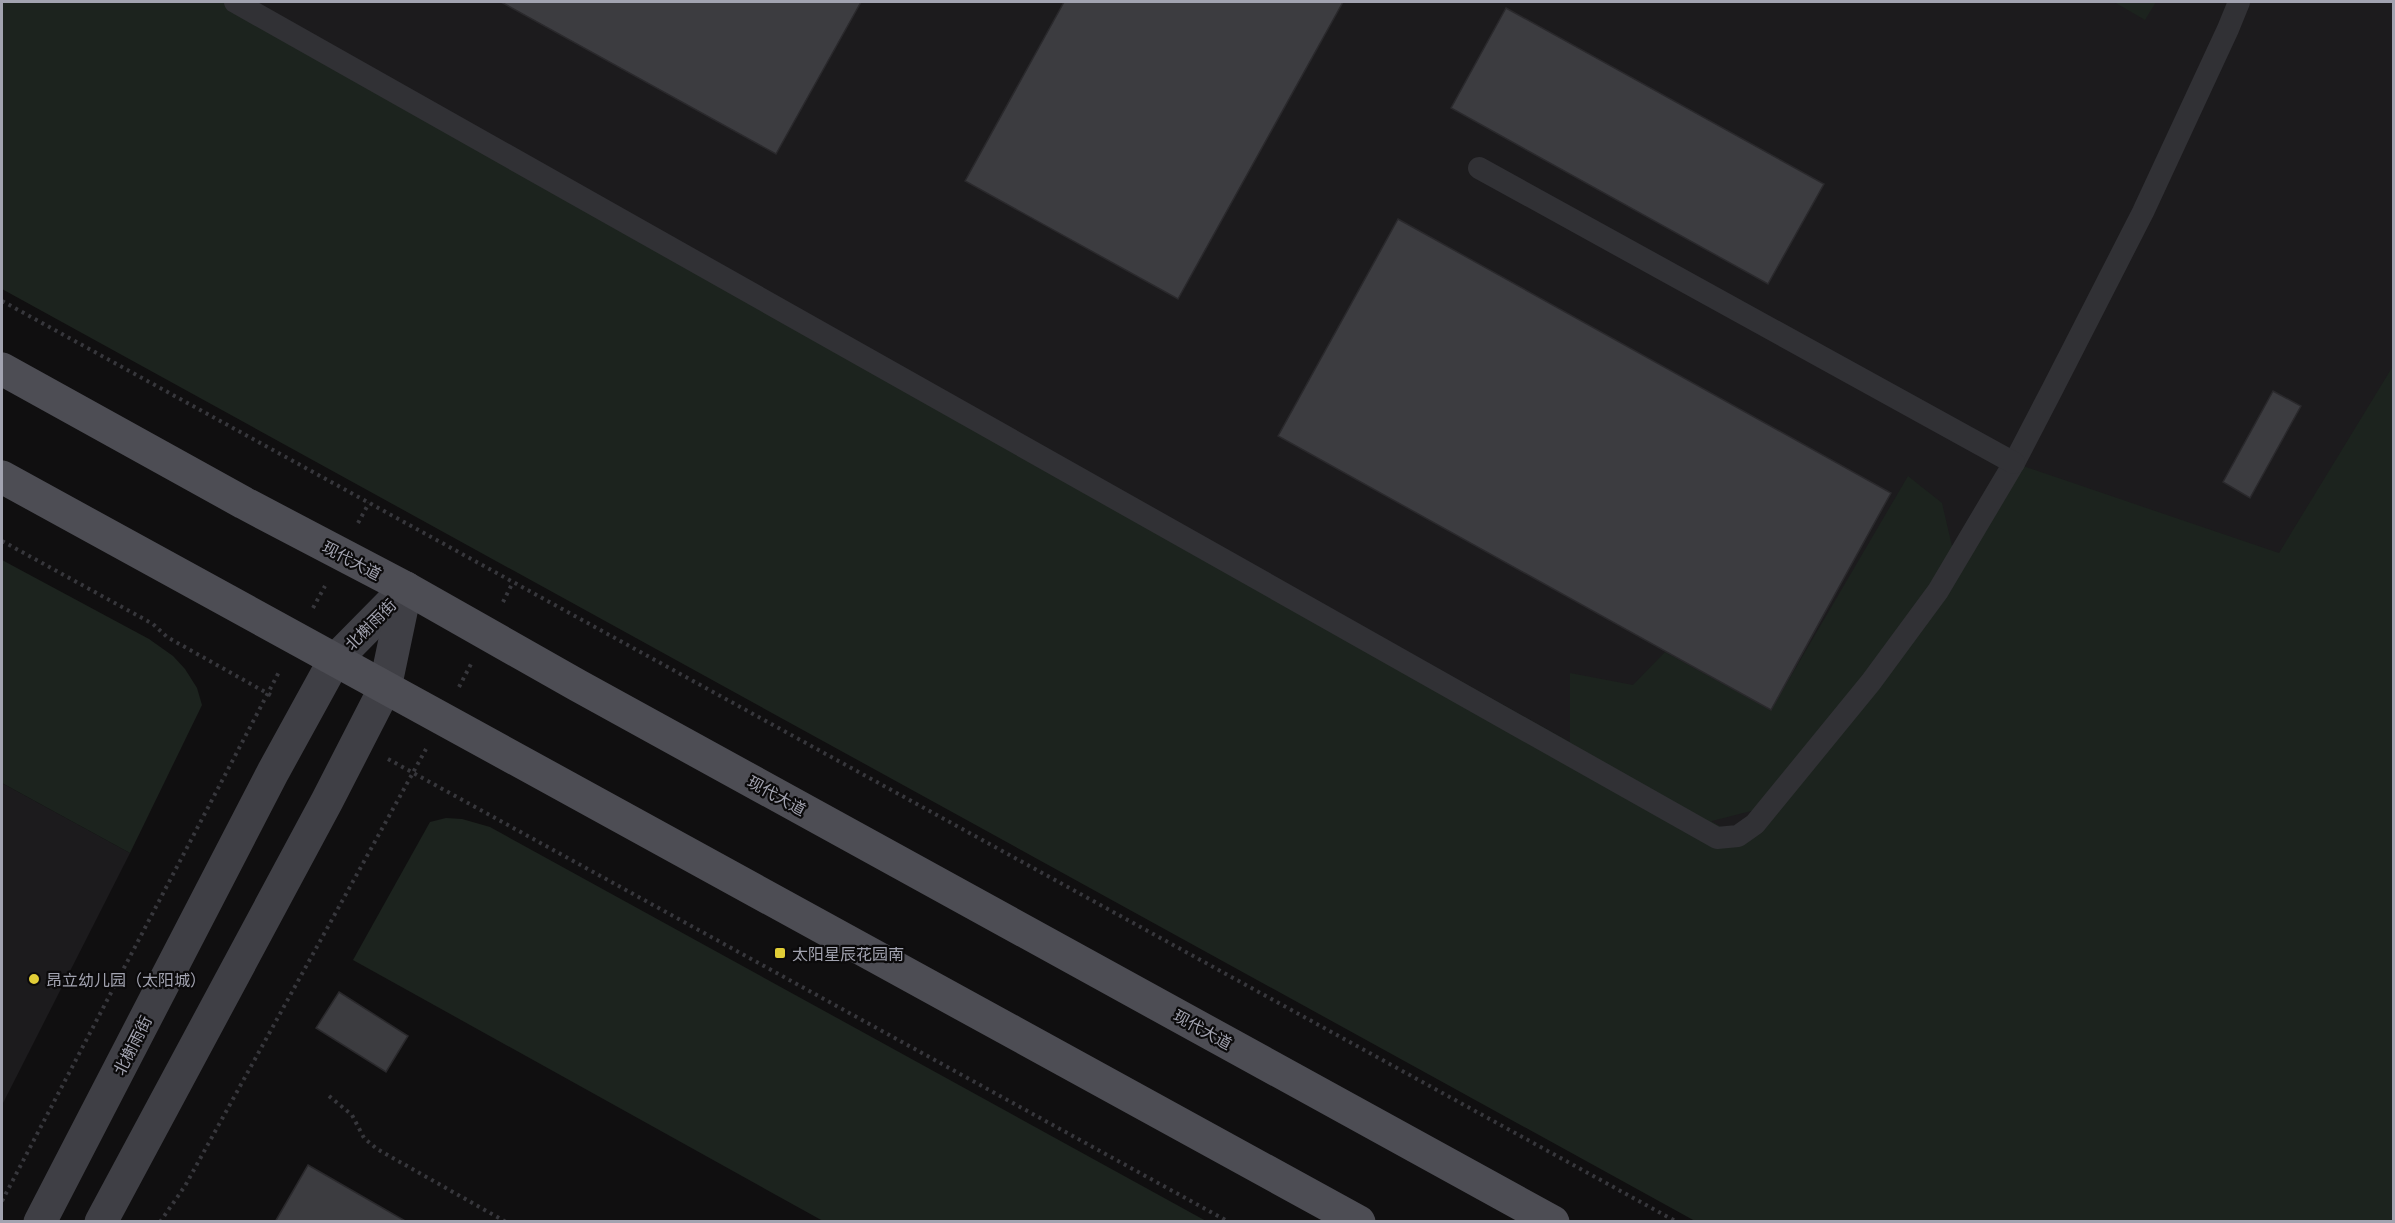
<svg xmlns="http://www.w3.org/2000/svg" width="2395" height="1223" font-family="Lato,'Noto Sans SC',sans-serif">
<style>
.built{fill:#1c1b1d}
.green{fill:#1c231e;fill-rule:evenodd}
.building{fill:#3c3c40;stroke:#2a292c;stroke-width:1.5}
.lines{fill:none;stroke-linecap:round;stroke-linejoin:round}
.path{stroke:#37373c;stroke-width:4;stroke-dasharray:3 4.5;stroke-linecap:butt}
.lane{stroke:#313135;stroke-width:22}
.secondary{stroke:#3f3f45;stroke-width:33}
.primary{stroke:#4d4d54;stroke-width:33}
.poi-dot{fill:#e1cd37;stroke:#0b0a0b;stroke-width:2}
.labels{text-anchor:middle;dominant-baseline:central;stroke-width:4.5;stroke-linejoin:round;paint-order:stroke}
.street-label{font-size:16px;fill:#a2a3b0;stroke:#0b0a0b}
.poi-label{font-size:16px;fill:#a2a3b0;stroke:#0b0a0b;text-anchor:start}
</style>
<rect width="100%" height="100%" fill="#100f10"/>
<g class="built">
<polygon points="2,2 2393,2 2393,1221"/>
<polygon points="2,783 130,853 2,1105"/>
</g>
<g class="green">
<path d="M2 2H240L1570 742V673L1633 685 1665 652 1771 710 1908 476 1942 503 1952 546 2014 463 2279 553 2393 366V1221H1695L2 289ZM1755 810 1738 836 1711 821H1712Z"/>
<polygon points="2114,2 2156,2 2145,20"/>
<polygon points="2,560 149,639 173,656 185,669 197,688 202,705 130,853 2,783"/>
<polygon points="446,818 462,819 490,827 1206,1221 823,1221 353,960 430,822"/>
</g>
<g class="building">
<polygon points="501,2 861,2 776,154"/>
<polygon points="1064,2 1343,2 1178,299 965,181"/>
<polygon points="1506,8 1824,184 1768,284 1451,108"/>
<polygon points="1398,219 1891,493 1771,710 1278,436"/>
<polygon points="2273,391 2301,406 2250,498 2223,482"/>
<polygon points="339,992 408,1036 386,1072 316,1028"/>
<polygon points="308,1165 407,1222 275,1222"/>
</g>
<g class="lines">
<g class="path">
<polyline points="2,301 1677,1222"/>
<polyline points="358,523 369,503"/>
<polyline points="2,541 153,624 167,637 274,697"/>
<polyline points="503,602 513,582"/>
<polyline points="313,608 325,586"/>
<polyline points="459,687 471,664"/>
<polyline points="388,759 1229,1222"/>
<polyline points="329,1096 352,1115 364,1138 377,1149 506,1222"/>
<polyline points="2,1201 280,670"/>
<polyline points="160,1222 185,1186 426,749"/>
</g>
<g class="lane">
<polyline points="235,2 1717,838 1738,836 1755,824 1871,682 1938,591 2014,463 2053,388 2143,212 2228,29 2239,2"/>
<polyline points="1479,168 2014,463"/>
</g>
<g class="secondary">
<polyline points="40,1222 273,772 334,661 406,588"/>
<polyline points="101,1222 327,801 385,688 406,588"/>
</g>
<g class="primary">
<polyline points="2,369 244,503 406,588 577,685 1553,1222"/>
<polyline points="2,477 1359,1222"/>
</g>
</g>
<g class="poi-dot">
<rect x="774" y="947" width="12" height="12" rx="3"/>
<circle cx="34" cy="979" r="6"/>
</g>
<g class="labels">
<g class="street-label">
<text transform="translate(352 560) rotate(28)">现代大道</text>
<text transform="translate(370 624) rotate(-45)">北榭雨街</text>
<text transform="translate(777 795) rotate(29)">现代大道</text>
<text transform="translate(1203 1029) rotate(29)">现代大道</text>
<text transform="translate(132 1045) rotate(-63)">北榭雨街</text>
</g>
<g class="poi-label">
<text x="792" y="953">太阳星辰花园南</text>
<text x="46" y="979">昂立幼儿园（太阳城）</text>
</g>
</g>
<rect width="2395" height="1223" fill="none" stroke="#a2a3b0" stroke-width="6"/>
</svg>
